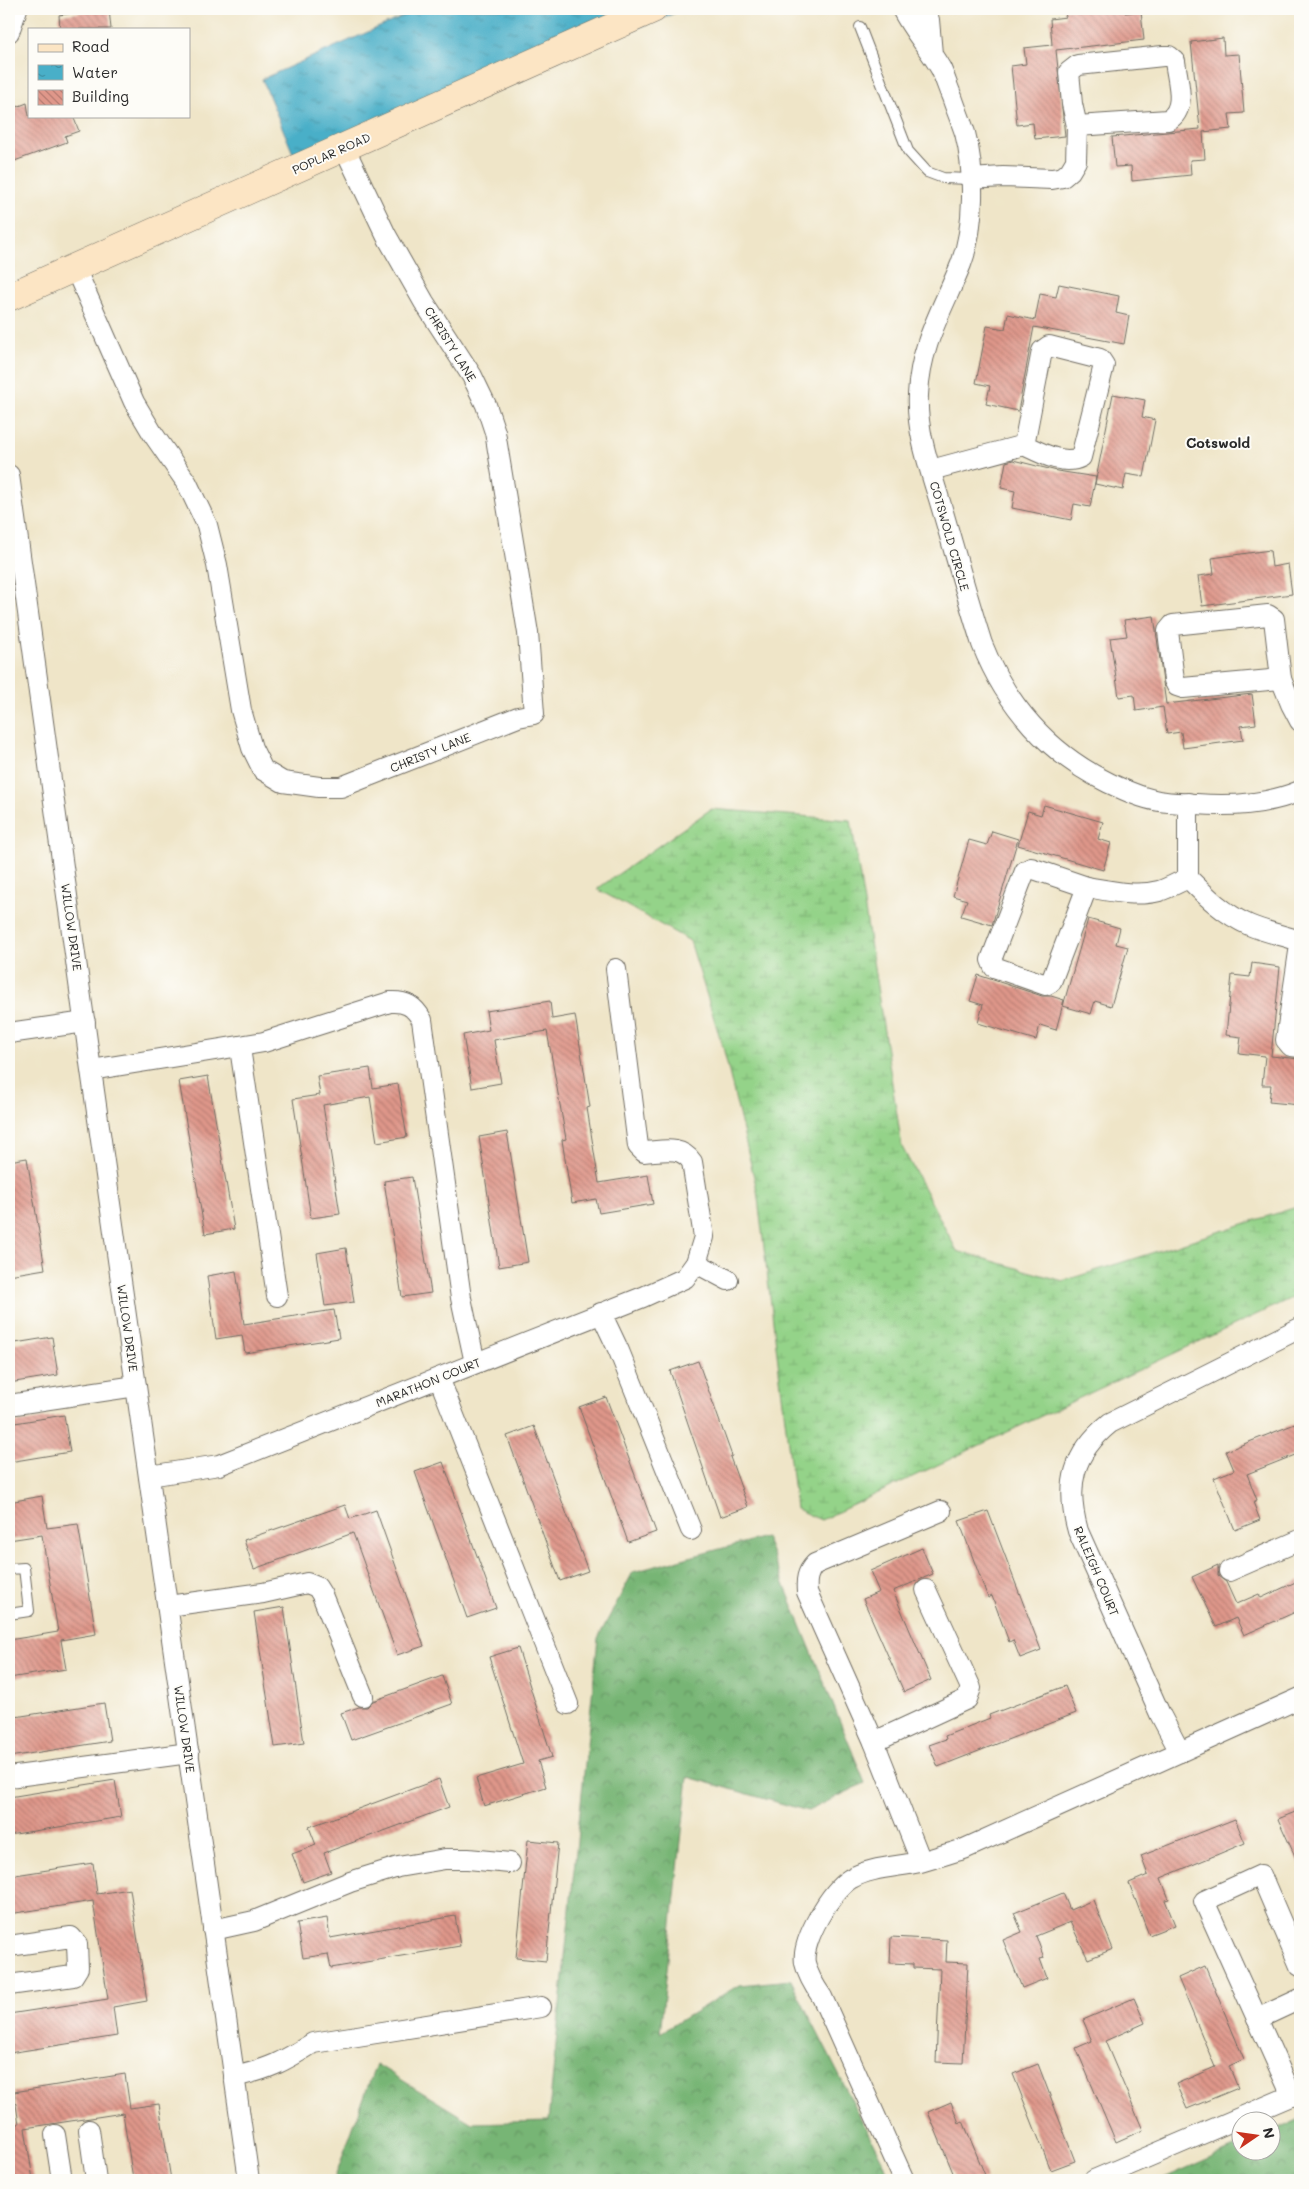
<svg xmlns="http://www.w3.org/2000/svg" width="1309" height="2189" font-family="Mali,sans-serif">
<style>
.forest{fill:url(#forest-crowns);stroke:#517050}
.wetland{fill:url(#wetland-marsh);stroke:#607f5a}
.water{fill:url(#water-ripples);stroke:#3a6d7a}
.building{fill:url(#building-back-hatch)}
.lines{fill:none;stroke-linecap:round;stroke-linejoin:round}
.lane-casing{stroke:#706c62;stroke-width:12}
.street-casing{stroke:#706c62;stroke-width:22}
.secondary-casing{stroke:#706c62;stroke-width:29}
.lane{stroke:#fff;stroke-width:10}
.street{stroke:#fff;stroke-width:20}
.secondary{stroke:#fce5c4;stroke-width:28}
.labels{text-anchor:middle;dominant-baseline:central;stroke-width:4;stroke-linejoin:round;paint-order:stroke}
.street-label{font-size:12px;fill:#2b2b2b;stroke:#fdfcf7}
.neighbourhood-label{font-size:14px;font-weight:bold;fill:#2b2b2b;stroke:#fdfcf7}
</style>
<defs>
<pattern id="forest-crowns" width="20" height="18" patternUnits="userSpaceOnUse" patternTransform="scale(1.25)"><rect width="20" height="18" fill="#77b575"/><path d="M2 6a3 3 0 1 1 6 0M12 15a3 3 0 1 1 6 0" fill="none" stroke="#629360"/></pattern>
<pattern id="wetland-marsh" width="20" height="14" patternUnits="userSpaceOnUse" patternTransform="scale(1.25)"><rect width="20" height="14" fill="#94d389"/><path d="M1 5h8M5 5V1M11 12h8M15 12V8" fill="none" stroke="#80b576"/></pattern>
<pattern id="water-ripples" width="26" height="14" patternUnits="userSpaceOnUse" patternTransform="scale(1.25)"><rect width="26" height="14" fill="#49afc8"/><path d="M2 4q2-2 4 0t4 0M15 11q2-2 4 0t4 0" fill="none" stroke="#3d8fa3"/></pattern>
<pattern id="building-back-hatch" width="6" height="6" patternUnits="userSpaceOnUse" patternTransform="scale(1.25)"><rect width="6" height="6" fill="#df978a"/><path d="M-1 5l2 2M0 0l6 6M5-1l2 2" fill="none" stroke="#b57b71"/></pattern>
</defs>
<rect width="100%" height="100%" fill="#fdfcf7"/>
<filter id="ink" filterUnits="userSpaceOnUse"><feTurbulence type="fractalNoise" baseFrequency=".02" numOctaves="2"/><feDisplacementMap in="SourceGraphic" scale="10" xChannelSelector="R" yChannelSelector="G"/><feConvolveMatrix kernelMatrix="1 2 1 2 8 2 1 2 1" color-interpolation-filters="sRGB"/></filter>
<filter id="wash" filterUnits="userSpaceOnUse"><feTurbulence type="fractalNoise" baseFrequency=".0096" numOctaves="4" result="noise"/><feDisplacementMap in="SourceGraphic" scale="20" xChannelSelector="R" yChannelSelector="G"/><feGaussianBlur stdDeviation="1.12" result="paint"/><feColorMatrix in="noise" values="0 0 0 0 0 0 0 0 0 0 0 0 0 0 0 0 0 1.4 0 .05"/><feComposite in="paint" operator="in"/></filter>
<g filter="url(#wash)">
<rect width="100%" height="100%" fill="#efe5c8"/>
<g class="forest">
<polygon points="765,1537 865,1783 808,1811 688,1777 660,2033 739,1985 791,1980 892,2180 334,2180 376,2064 472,2123 548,2121 598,1638 633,1572"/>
<polygon points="1300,2119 1300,2180 1162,2180 1241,2145 1242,2152 1272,2152 1272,2132"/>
</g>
<polygon class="wetland" points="711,809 851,820 902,1147 957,1251 1063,1281 1300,1206 1300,1294 821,1520 796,1509 757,1190 724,1051 690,941 597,889"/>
<polygon class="water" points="420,9 685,9 297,163 262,79"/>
<g id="blocks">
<g class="building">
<polygon points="83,9 109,9 111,29 60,29 59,15 83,12"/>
<polygon points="1064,9 1125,9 1125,13 1141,11 1144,40 1056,50 1065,136 1035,139 1033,123 1017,125 1011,66 1026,64 1024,48 1052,45 1050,19 1066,17"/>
<polygon points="1223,38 1224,55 1239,54 1244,113 1229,114 1231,129 1203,132 1205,159 1190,160 1191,175 1132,181 1131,166 1115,167 1112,137 1200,129 1191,42"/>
<polygon points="27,103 29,116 73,116 79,131 65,136 67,142 9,163 9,110"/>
<polygon points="1059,284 1119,296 1116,313 1129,316 1124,344 1034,327 1018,411 986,404 990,386 976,383 987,326 1005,329 1008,314 1035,320 1040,294 1056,297"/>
<polygon points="1113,394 1145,400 1142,417 1155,420 1144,477 1126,474 1123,490 1095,484"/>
<polygon points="1013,460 1057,471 1096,477 1090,507 1074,504 1071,520 1012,508 1015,491 1001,488 1006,462"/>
<polygon points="1270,550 1272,567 1288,564 1292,594 1202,606 1198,576 1214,574 1212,558"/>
<polygon points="1154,616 1166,704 1252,694 1256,724 1241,726 1243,740 1183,748 1181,732 1167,734 1163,707 1136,711 1134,695 1119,697 1110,638 1127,636 1124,620"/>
<polygon points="1044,805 1103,822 1098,839 1111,843 1103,870 1018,845 1028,811 1041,815"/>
<polygon points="992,831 1018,839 992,925 961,916 967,900 953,896 969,840 987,845"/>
<polygon points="1088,919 1120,928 1116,944 1128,947 1111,1006 1095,1001 1091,1014 1063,1006"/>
<polygon points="1252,963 1280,967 1271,1056 1300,1059 1300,1105 1269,1102 1271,1085 1262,1085 1265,1056 1239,1053 1241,1037 1226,1035 1232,975 1250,977"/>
<polygon points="978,975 1042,996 1051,996 1064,1000 1056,1030 1040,1025 1036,1040 978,1023 983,1005 970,1001"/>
<polygon points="550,1001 552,1019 575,1015 590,1107 587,1108 599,1183 648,1175 653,1204 599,1213 596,1199 572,1203 562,1140 566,1139 547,1031 494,1040 501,1083 472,1088 463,1035 489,1030 486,1011"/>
<polygon points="370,1068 373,1088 398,1084 407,1137 377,1142 370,1097 323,1105 340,1214 311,1218 293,1099 320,1095 317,1076"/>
<polygon points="208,1076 234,1229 205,1234 179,1081"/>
<polygon points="507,1132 528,1262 499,1267 479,1137"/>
<polygon points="27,1158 45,1269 9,1275 9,1161"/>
<polygon points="412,1177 431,1293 402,1297 384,1181"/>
<polygon points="346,1248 354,1302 325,1306 317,1253"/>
<polygon points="236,1271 244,1324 334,1310 339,1338 245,1353 242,1335 216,1339 207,1276"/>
<polygon points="52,1337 58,1375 9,1383 9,1344"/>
<polygon points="698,1361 732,1456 730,1457 748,1507 720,1517 670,1371"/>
<polygon points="606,1397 656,1532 628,1542 579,1407"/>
<polygon points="64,1415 70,1452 9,1462 9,1424"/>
<polygon points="1300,1422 1300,1453 1247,1474 1257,1500 1253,1502 1260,1520 1235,1530 1214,1478 1234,1470 1226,1451"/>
<polygon points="534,1426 588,1571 560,1581 507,1436"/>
<polygon points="443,1462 496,1608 467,1618 415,1472"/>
<polygon points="42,1496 47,1528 78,1524 96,1634 61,1640 66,1669 9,1678 9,1640 58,1632 42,1535 9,1540 9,1502"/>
<polygon points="345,1505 350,1519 376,1510 424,1646 397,1655 353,1533 254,1569 244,1540"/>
<polygon points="988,1511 1041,1650 1020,1658 1013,1640 1009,1642 992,1596 988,1598 959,1521"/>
<polygon points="922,1548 933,1574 893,1591 931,1680 904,1692 863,1599 879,1592 870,1571"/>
<polygon points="1218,1565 1218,1576 1226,1582 1236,1604 1259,1594 1261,1598 1300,1580 1300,1610 1244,1635 1236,1618 1216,1627 1192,1577"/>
<polygon points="284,1607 304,1743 275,1747 254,1612"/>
<polygon points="518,1648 552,1757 538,1761 546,1787 484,1806 476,1778 523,1764 489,1657"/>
<polygon points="442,1676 452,1704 351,1740 341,1713 359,1707 367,1707 373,1701"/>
<polygon points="1065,1686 1076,1713 938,1767 929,1745 946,1739 945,1736 990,1718 989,1715"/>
<polygon points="104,1703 110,1741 9,1757 9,1718"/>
<polygon points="439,1779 449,1807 324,1853 331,1872 303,1882 292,1854 316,1845 309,1827"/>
<polygon points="115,1780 121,1817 9,1835 9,1797"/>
<polygon points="1300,1810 1300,1867 1278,1819"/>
<polygon points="1235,1819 1245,1843 1161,1878 1169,1899 1165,1900 1175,1925 1149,1935 1129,1883 1148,1875 1141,1856"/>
<polygon points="528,1840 558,1843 546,1961 516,1958"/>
<polygon points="93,1863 97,1894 130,1889 147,2001 113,2007 117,2036 9,2053 9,2014 108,1999 93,1901 9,1914 9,1876"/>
<polygon points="1063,1893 1070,1910 1093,1900 1113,1949 1088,1959 1070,1922 1036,1936 1044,1958 1040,1959 1047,1978 1022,1988 1003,1940 1022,1932 1014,1913"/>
<polygon points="455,1916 460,1946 331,1968 328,1954 303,1958 297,1923 327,1918 330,1938"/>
<polygon points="891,1937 947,1940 946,1962 968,1963 963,2063 936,2062 940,1969 913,1968 913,1964 890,1963"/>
<polygon points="1205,1966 1244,2059 1229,2066 1238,2088 1187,2109 1176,2084 1215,2067 1178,1978"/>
<polygon points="1134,1998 1145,2023 1105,2041 1143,2130 1116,2142 1076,2048 1092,2041 1083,2020"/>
<polygon points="1038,2064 1075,2161 1051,2170 1013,2074"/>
<polygon points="125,2074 130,2108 159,2104 171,2180 133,2180 123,2113 25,2128 33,2180 9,2180 9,2125 19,2124 14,2092"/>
<polygon points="951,2102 959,2123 963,2121 987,2180 956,2180 928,2112"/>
</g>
</g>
</g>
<g filter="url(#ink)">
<use href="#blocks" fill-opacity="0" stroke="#706c62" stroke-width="1"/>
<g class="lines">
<g class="lane-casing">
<g id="lane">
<polyline points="860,27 908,151 927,172 943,178 970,179"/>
<polyline points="9,1569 24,1568 29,1611 9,1614"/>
</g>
</g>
<g class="street-casing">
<g id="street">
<path d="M902 9C913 31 929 48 941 69 945 78 948 88 952 97 956 109 961 121 965 133 975 171 975 227 961 264 943 309 920 344 918 395 916 431 930 469 940 502 954 549 967 597 982 644 1006 705 1049 754 1109 783 1124 790 1141 798 1159 801 1171 803 1184 803 1196 804 1232 807 1266 805 1300 791"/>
<polyline points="925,9 929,20 932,54"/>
<polyline points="9,32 17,9"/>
<path d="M1163 56H1169L1175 61C1177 80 1188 109 1168 120L1077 126 1072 104 1069 72 1078 65Z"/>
<polyline points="970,179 1003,177 1052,179 1063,177 1070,171 1076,161 1077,126"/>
<polyline points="75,268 134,402 153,434 187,483 207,525 217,565 241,710 252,748 263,770 283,782 319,787 341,787 518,717 534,714 528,633 495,432 486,405 472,376 424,302 386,235 344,147"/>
<path d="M1049 346 1100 359 1104 365 1081 457C1064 466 1041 453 1024 445L1042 351Z"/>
<polyline points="931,470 1024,445"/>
<polyline points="9,475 91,1070 249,2180"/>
<polygon points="1268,615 1274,619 1281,679 1183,688 1177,686 1174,680 1168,631 1173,625"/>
<polyline points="1281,679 1291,704 1300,721"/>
<path d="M1188 803V878C1206 896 1224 914 1249 925 1265 932 1283 935 1300 941"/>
<polygon points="1031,868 1087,887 1051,982 1046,985 994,967 991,960 1025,871"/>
<path d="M1087 887C1111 891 1135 897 1159 891 1169 888 1179 882 1188 878"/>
<polyline points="1300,945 1286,1040 1291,1046 1300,1047"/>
<polyline points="9,1033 85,1022"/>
<polyline points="240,1048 277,1296"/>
<path d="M91 1070 264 1042 390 1002C406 1001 414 1006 422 1020L461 1298 475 1363"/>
<polyline points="696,1263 728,1280"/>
<polyline points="601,1313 619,1351 691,1530"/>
<polyline points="439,1378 568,1704"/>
<polyline points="9,1405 136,1386"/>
<path d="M149 1476 219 1465 643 1297 685 1278 696 1263 704 1237 692 1162C681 1145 662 1151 644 1152L638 1146 616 969"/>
<polyline points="1229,1571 1300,1540"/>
<polyline points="168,1606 263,1593 307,1583 317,1587 322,1595 363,1696"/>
<polyline points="874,1742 967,1699 971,1688 926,1590"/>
<path d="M1180 1752 1160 1714 1078 1531C1065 1485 1073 1453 1110 1423L1300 1328"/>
<polyline points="9,1777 189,1753"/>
<path d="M921 1861 874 1742 807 1592C806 1580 807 1572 815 1564L941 1511"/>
<polyline points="213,1930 254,1921 350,1882 398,1867 445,1859 468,1859 510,1863"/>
<polyline points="9,1946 71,1937 77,1944 78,1968 73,1976 9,1985"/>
<polyline points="1257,2019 1300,1999"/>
<path d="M234 2077C269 2069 283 2062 313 2043L541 2007"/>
<polyline points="1292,2096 1204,1901 1261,1875 1300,1966"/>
<polyline points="89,2130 96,2180"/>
<polyline points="55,2135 62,2180"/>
<path d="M904 2180 822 1997C815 1987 808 1976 805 1963 801 1941 831 1891 850 1879 870 1867 898 1867 920 1862 935 1858 950 1853 964 1849L1300 1698"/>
<polyline points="1094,2180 1300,2092"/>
</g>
</g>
<g class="secondary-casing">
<polyline id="secondary" points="9,297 653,9"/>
</g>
<use href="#lane" class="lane"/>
<use href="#street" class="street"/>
<use href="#secondary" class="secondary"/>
</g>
</g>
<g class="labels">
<g class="street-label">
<text transform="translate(331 153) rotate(-24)">POPLAR ROAD</text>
<text transform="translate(451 344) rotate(58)">CHRISTY LANE</text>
<text transform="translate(950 536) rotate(74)">COTSWOLD CIRCLE</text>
<text transform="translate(430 752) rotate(-22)">CHRISTY LANE</text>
<text transform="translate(72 927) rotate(82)">WILLOW DRIVE</text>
<text transform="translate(128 1328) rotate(82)">WILLOW DRIVE</text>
<text transform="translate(428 1382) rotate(-22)">MARATHON COURT</text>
<text transform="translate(1097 1571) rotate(67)">RALEIGH COURT</text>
<text transform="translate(185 1729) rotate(82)">WILLOW DRIVE</text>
</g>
<g class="neighbourhood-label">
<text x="1218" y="442">Cotswold</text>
</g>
</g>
<rect width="1309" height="2189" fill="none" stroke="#fdfcf7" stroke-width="30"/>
<rect x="28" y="28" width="162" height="90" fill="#fdfcf7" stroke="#a9a8a5"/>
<rect x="38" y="44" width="25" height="8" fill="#fce5c4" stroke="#a9a8a5"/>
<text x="72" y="52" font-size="15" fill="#2b2b2b">Road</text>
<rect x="38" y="65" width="25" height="15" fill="url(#water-ripples)" stroke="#a9a8a5"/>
<text x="72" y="78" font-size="15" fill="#2b2b2b">Water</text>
<rect x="38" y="90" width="25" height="15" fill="url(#building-back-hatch)" stroke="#a9a8a5"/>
<text x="72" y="102" font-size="15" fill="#2b2b2b">Building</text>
<g transform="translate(1256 2136) rotate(77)"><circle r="24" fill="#fdfcf7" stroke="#a9a8a5"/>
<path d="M0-4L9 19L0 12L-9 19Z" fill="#c8321e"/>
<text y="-8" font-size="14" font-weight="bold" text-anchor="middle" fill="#2b2b2b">N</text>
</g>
</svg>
